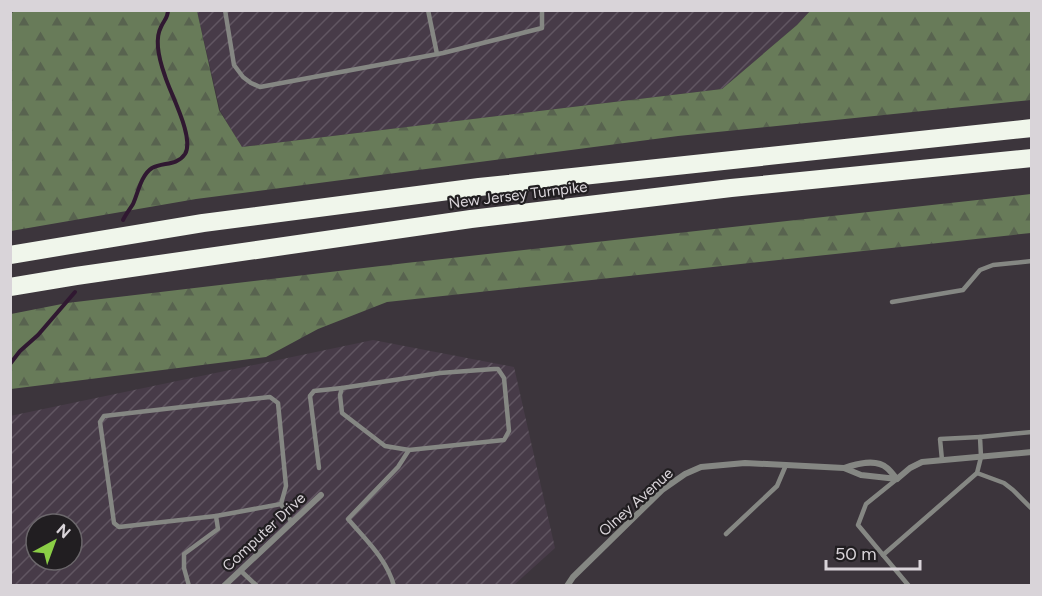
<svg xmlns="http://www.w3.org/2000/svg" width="1042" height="596" font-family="Figtree,sans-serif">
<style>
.industrial{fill:url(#industrial-furrows);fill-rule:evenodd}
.forest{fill:url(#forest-firs)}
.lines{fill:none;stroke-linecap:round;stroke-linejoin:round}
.stream{stroke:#301831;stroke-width:4}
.service{stroke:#858783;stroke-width:4.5}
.minor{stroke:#858783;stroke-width:6}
.motorway{stroke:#f0f6eb;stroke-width:18}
.labels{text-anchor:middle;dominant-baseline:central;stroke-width:4.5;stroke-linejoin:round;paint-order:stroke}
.street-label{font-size:15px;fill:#d9d4d9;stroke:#211e21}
</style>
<defs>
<pattern id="industrial-furrows" width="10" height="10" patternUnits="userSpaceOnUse" patternTransform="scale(1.5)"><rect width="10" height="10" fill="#473b48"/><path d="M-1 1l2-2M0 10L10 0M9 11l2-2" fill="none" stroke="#615662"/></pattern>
<pattern id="forest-firs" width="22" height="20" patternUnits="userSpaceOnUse" patternTransform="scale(1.5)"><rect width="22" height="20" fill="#687b59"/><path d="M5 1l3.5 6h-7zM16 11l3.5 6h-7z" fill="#58634f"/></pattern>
</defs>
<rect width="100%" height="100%" fill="#3c353c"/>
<g class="industrial">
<polygon points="197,11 810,11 797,25 722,89 241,147 220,110"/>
<path d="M373 340 514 367 555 548 514 585H11L10 416ZM36 524H72V560H36Z"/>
</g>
<g class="forest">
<polygon points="15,11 197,11 219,110 242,147 722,89 797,25 810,11 1031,11 1031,100 678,136 196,199 11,231 10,14"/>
<polygon points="1031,194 1031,233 387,302 318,329 266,357 11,389 11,314 67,303 406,263"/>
</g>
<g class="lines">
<g class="stream">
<path d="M123 220C126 214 130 209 133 204 138 193 141 175 152 168 163 162 177 166 185 154 195 138 170 93 165 76 160 62 154 40 161 27 164 20 168 18 168 10"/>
<polyline points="10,364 20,351 38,335 75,292"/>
</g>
<g class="service">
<polyline points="225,10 234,65 243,77 251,83 260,87 443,53 542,28 542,10"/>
<polyline points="428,10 437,54"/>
<polyline points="892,302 963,290 980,270 993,265 1032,261"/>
<polygon points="494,369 498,369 504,378 509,431 504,440 409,450 385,446 342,413 340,395 342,388 440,373"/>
<polyline points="942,460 940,439 980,437"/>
<polyline points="319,468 310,396 314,391 342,388"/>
<polyline points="977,473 1004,483 1013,490 1032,509"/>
<polyline points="216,516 281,504"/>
<polyline points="726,534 777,486 786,465"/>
<polyline points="883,555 858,525 866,504 897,479"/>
<polyline points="241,571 257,586"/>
<polyline points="189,586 184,568 184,554 218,529 216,516 119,527 114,523 100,422 104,416 270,397 278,403 286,486 281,504 292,523"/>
<path d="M394 586C387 559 365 539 348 519L398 467 409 450"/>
<polyline points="909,586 883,555 977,473 981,457 980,437 1032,432"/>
</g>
<g class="minor">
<polyline points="897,479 910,468 922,462 1032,452"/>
<polyline points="224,586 321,495"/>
<path d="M567 586 573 577 662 490 685 474 701 467 745 463 844 468 861 475 897 479C894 476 891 471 887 468 876 458 856 464 844 468"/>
</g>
<g class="motorway">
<polyline points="10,255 203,223 479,187 1032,128"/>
<polyline points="10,287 76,276 471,219 731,188 1032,158"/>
</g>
</g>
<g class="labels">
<g class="street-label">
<text transform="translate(518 195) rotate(-7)">New Jersey Turnpike</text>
<text transform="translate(636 502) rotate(-42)">Olney Avenue</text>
<text transform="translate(264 532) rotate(-43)">Computer Drive</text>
</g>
</g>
<rect width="1042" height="596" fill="none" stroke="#d9d4d9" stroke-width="24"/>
<g transform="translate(54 542) rotate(41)"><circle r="28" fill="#211e21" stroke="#6b676b" stroke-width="1.5"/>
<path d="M0-4.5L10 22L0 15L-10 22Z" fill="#8bce46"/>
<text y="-9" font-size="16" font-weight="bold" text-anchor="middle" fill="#d9d4d9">N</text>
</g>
<path d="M826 560v9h94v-9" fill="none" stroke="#d9d4d9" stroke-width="3"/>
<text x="835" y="560" font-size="18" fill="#d9d4d9" stroke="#211e21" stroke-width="4.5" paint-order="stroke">50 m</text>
</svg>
